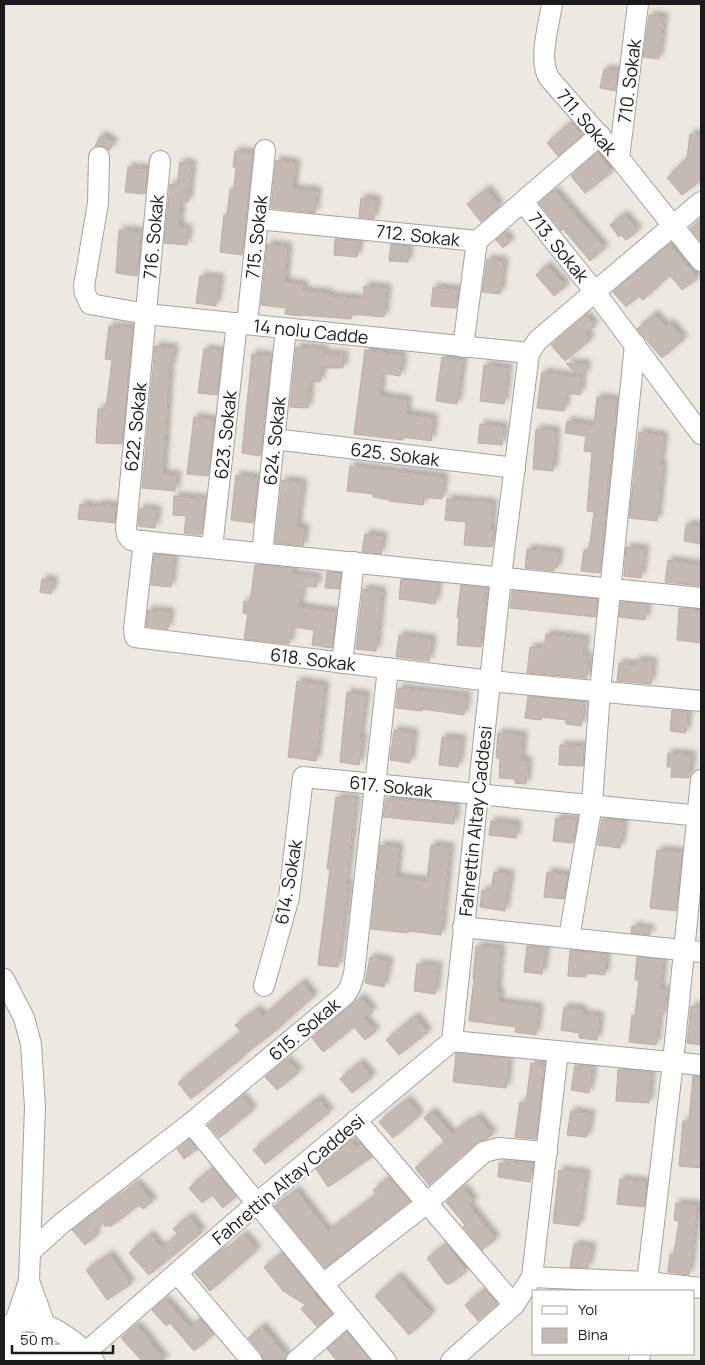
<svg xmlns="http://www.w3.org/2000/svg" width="705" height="1365" font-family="Manrope,sans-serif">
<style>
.building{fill:#c5bab3;stroke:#bfada2;filter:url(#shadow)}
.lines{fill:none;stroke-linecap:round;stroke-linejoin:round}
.minor-casing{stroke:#a2a2a2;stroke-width:22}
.minor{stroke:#fff;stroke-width:20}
.labels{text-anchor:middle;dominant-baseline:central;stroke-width:4.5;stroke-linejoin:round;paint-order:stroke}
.street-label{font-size:18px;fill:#1b1b1b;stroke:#fff}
</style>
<defs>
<filter id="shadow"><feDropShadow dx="4" dy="-4" stdDeviation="2.5" flood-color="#0004"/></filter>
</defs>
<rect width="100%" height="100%" fill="#ede8e0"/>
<g class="building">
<polygon points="649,15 664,17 659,59 643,57"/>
<polygon points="604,69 618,71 615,91 600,88"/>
<polygon points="571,122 582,135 558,156 547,143"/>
<polygon points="690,134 701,135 701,180 682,195 667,178 687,158"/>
<polygon points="101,135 114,142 109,151 105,147 95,146"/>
<polygon points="235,151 253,153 242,255 220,252 224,215 227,215 230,189 234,189 236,167 233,167"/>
<polygon points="597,153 612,172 585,193 571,176"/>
<polygon points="276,160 296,163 293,189 317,191 315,213 271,208"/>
<polygon points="180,162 192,164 188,202 181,202 179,228 188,228 187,245 164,243 170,184 177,185"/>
<polygon points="128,167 147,169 145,194 125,192"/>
<polygon points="487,189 500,206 481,222 467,204"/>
<polygon points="554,190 605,248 590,261 563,229 561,231 539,203"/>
<polygon points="361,198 377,200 374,219 359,217"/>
<polygon points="624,214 638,231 626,240 621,235 619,237 610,225"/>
<polygon points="701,220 701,242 690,228"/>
<polygon points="119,230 141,232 137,276 116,273"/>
<polygon points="504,233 511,241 503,248 496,240"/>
<polygon points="335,239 359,241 357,257 334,255"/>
<polygon points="267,244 288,247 285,282 304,285 303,291 329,293 329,296 363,299 364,286 387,288 384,317 352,314 351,319 301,315 301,316 285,314 286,308 261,305"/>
<polygon points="391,244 409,246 408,262 389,261"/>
<polygon points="669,244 698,278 682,290 670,275 643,300 639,296 626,307 613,292"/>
<polygon points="487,259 504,261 500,294 482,292"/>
<polygon points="547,265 566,286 554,296 536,275"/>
<polygon points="200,276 220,278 216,306 196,303"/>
<polygon points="433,287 458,290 456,308 431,306"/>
<polygon points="654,314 665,326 670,323 684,339 662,358 637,329"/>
<polygon points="586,315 595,326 586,333 591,339 565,361 551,345"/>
<polygon points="109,326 133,328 122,444 96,443 98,409 106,409 112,360 105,359"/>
<polygon points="155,346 174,348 172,364 170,364 163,474 177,475 175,491 142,488"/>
<polygon points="296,347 324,349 323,354 344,354 343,368 322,368 320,382 310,381 308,408 290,407"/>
<polygon points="204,349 222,351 217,395 198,393"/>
<polygon points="365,350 403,356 400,376 382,373 380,396 408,400 406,414 434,418 431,441 403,437 403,440 354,434"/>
<polygon points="252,354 271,356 260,456 242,453"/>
<polygon points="442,357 463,360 457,404 436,401"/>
<polygon points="566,363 586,364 585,375 576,374"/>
<polygon points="484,365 508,368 504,404 480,401"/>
<polygon points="542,372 582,378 580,395 566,393 564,411 537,408"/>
<polygon points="597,397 617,400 610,472 609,472 600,573 581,571 584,550 589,550 594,512 587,511 592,452 584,451 586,436 565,433 567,421 594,425"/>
<polygon points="194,417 214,420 208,476 187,474"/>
<polygon points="480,424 504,427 502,445 478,443"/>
<polygon points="536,429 556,431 553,471 533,469"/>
<polygon points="639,432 664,436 660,465 663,465 657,521 629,518"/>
<polygon points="350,466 444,477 442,499 424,497 423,505 389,501 389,500 373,497 373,494 347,491"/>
<polygon points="236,475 258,478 253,523 231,520"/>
<polygon points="282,480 303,483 297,527 305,528 303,546 275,543"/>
<polygon points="174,496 206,499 201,535 184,533 186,516 173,515"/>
<polygon points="447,499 493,503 491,530 493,531 492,547 464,545 466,522 445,520"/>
<polygon points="80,504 98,507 98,504 116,506 115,523 78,519"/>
<polygon points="140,508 157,510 155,528 138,526"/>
<polygon points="686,524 701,526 701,544 684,541"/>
<polygon points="365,534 383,536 381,554 362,552"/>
<polygon points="626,547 645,549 641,578 624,576"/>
<polygon points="527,549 559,552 557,568 554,568 554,571 525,568"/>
<polygon points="154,554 174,556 171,587 151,585"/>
<polygon points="668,560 701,565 701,586 665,582"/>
<polygon points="255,565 293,568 292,574 318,577 316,587 303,586 299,607 336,612 332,648 312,645 314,630 292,627 289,644 244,639 248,614 243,613 244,601 250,602"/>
<polygon points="327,572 341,573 339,589 325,588"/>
<polygon points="42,579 54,581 51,594 40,592"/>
<polygon points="401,579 438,583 435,604 399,599"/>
<polygon points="461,585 486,588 481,630 482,630 481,647 457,645 459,617 457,617"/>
<polygon points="363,589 382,591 376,651 356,649"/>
<polygon points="512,591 597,599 596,617 510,608"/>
<polygon points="621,602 647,604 645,620 619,617"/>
<polygon points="679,608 701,610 701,643 677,640"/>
<polygon points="148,610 170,612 168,629 146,626"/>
<polygon points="546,634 586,639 583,655 589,656 587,678 527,673 530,647 544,648"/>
<polygon points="399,635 432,639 429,661 396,657"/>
<polygon points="636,660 653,661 651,684 617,681 619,663 635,665"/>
<polygon points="297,681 325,685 316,761 288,757"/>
<polygon points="398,688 467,696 464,715 422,709 422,711 396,708"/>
<polygon points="347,692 366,695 360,737 363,737 359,765 340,762"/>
<polygon points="528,696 584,702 581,726 566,724 566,720 542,717 541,720 525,718"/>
<polygon points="672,710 688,712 686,733 670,731"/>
<polygon points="394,730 414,733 410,763 390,760"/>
<polygon points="498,733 523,735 521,760 528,761 526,784 515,783 515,779 499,778 500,758 496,758"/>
<polygon points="442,737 462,739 458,767 439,765"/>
<polygon points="560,745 584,746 583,766 559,765"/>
<polygon points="668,753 692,755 689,778 671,777 672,767 667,767"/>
<polygon points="336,797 356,799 346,885 349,885 338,967 318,965 330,870 327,869"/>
<polygon points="386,798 456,806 454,824 383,817"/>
<polygon points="556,818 577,820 573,843 553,841"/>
<polygon points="602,819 624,822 620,848 597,845"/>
<polygon points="491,821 517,824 516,838 489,835"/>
<polygon points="380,845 399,847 396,877 427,881 431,845 450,847 441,935 408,931 408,933 371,929"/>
<polygon points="657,850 682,852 676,911 650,908"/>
<polygon points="494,872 510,874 505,911 480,907 482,890 491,891"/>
<polygon points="547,872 568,875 564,899 544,897"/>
<polygon points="632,926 650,929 650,935 631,933"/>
<polygon points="476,946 501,948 497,991 500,992 499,1002 539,1007 536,1035 515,1032 516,1027 469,1021 474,979 473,978"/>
<polygon points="527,946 546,948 542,974 524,972"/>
<polygon points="570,950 606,954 605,975 586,973 585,977 568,976"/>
<polygon points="370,957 389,961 384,987 365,983"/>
<polygon points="637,957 663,960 660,990 666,990 664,1014 659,1014 656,1045 629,1042 632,1015 635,1016 639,980 635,980"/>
<polygon points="417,964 438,966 435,994 414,991"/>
<polygon points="302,982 314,996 274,1032 242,1056 243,1057 191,1099 178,1083 241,1032 235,1025 257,1009 263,1016"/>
<polygon points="361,997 373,1011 364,1018 376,1031 365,1040 354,1027 323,1052 312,1038"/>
<polygon points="691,1006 701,1007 701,1045 687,1043"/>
<polygon points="564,1007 582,1009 582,1014 600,1016 597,1040 579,1038 579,1033 561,1030"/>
<polygon points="415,1016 428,1032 399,1055 386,1040"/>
<polygon points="456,1053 509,1058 506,1088 453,1082"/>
<polygon points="287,1059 299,1072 277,1090 265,1077"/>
<polygon points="360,1062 372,1077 352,1093 340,1079"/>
<polygon points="531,1063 544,1065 536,1139 515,1137 520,1102 526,1103"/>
<polygon points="575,1065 593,1067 589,1093 571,1090"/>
<polygon points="618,1069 651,1072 649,1103 616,1101"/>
<polygon points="693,1076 701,1077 701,1168 679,1166 683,1121 689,1121"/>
<polygon points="242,1096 253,1110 219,1138 208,1125"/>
<polygon points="318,1098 330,1112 265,1164 253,1150"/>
<polygon points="407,1099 420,1115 393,1138 379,1122"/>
<polygon points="432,1111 452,1134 467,1121 469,1123 477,1116 493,1134 486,1139 476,1143 429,1185 415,1168 445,1142 424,1118"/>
<polygon points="571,1111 591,1114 587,1137 567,1135"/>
<polygon points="189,1139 197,1149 184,1159 177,1149"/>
<polygon points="351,1140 356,1147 360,1143 372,1157 328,1187 316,1169 341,1150 340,1149"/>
<polygon points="510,1161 532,1163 530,1182 498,1177 499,1163 510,1165"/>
<polygon points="212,1168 236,1196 223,1208 212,1195 202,1203 189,1188"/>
<polygon points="559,1170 586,1173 579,1226 553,1223"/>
<polygon points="389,1177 410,1201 325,1268 274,1206 296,1190 328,1231 377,1194 373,1190"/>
<polygon points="620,1179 647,1182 644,1207 617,1204"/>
<polygon points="136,1182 153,1201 143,1209 139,1205 110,1227 108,1225 106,1227 103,1223 94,1230 97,1235 85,1245 72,1230 117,1196 118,1198"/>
<polygon points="463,1187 474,1201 469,1205 496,1239 482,1250 463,1227 465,1225 446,1202"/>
<polygon points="676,1203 698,1205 689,1275 668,1272 670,1254 674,1254 679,1221 674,1220"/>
<polygon points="189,1216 202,1232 149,1275 129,1253 150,1234 162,1248 178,1234 173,1229"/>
<polygon points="244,1234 257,1250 210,1291 195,1273 221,1250 223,1252"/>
<polygon points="446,1244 467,1271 450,1284 445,1283 427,1258"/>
<polygon points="574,1244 592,1247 588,1268 570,1267"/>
<polygon points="282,1253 314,1292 313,1293 332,1314 317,1327 301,1309 306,1305 283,1291 264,1267"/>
<polygon points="110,1254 131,1284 107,1300 86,1270"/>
<polygon points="398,1276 432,1314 409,1335 375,1296"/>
<polygon points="485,1289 497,1304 478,1321 465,1305"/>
<polygon points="165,1299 190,1327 200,1319 214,1334 194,1351 170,1323 166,1326 152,1310"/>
<polygon points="136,1325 152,1342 151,1343 166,1361 142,1361 121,1338"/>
<polygon points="262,1326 286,1355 284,1361 264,1361 261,1353 248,1338"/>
<polygon points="347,1332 371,1361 337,1361 327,1349"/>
</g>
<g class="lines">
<g class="minor-casing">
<g id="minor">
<path d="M552 4C549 25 538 59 549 78L619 158 701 261"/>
<polyline points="99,157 98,203 84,286 85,293 90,304 146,314 529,353"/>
<polyline points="619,158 638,4"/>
<polyline points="160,161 126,528 127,535 131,540 701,598"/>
<polyline points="523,202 595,292 701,434"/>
<polyline points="258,219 477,241 600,135"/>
<polyline points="247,324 265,150"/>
<polyline points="463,347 477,241"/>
<polyline points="274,439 515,468"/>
<polyline points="144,541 134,629 135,637 490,681 701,701"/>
<polyline points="212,548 237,323"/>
<polyline points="262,553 286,329"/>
<polyline points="342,663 354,562"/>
<polyline points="463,927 701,952"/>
<polyline points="569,938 592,804 600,691 635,344"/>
<polyline points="4,979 24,1018 31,1044 35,1107 29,1281 11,1334 11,1351"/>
<polyline points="264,986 289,897 303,777 701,816"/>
<polyline points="452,1041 701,1065"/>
<polyline points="356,1120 514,1305"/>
<polyline points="191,1123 386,1361"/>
<polyline points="30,1252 62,1223 191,1123 345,995 350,987 354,974 388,668"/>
<polyline points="178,1274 252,1361"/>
<polyline points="532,1277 647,1282 701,1288"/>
<polyline points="29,1281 45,1325 46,1335"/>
<polyline points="323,1284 427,1203 484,1152 499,1148 547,1152"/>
<polyline points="646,1291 673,1062 701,780"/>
<path d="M5 1327C36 1309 74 1338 94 1361"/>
<polyline points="4,1352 27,1352 55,1355 86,1352"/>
<polyline points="86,1352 257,1203 452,1041 501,577 529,353 538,340 701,202"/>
<polyline points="296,1361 348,1315"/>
<polyline points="451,1361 514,1305 532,1277 558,1051"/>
<polyline points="639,1361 640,1354"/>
</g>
</g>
<use href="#minor" class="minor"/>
</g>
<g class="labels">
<g class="street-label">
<text transform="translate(629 81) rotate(-83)">710. Sokak</text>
<text transform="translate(587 122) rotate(49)">711. Sokak</text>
<text transform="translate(418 235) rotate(6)">712. Sokak</text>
<text transform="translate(153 237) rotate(-85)">716. Sokak</text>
<text transform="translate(256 237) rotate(-84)">715. Sokak</text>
<text transform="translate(559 247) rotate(51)">713. Sokak</text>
<text transform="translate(311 331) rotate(6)">14 nolu Cadde</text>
<text transform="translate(135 427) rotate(-84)">622. Sokak</text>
<text transform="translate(225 435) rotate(-84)">623. Sokak</text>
<text transform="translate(274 441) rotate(-84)">624. Sokak</text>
<text transform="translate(395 454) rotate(7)">625. Sokak</text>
<text transform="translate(313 659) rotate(7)">618. Sokak</text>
<text transform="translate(391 786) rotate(6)">617. Sokak</text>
<text transform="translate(475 821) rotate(-84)">Fahrettin Altay Caddesi</text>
<text transform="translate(288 882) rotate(-80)">614. Sokak</text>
<text transform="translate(304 1029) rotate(-40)">615. Sokak</text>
<text transform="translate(288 1179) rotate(-40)">Fahrettin Altay Caddesi</text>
</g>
</g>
<rect width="705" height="1365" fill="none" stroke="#1b1b1b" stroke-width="10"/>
<rect x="532" y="1290" width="162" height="65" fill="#ffffff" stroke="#a4a4a4"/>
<rect x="542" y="1306" width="25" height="8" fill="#ffffff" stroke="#a4a4a4"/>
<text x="578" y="1315" font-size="15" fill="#1b1b1b">Yol</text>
<rect x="542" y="1328" width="25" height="15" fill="#c5bab3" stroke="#a4a4a4"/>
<text x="578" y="1340" font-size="15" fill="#1b1b1b">Bina</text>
<path d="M12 1345v8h101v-8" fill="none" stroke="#1b1b1b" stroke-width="2.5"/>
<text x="20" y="1345" font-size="15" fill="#1b1b1b" stroke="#ffffff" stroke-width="4" paint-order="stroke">50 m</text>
</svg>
